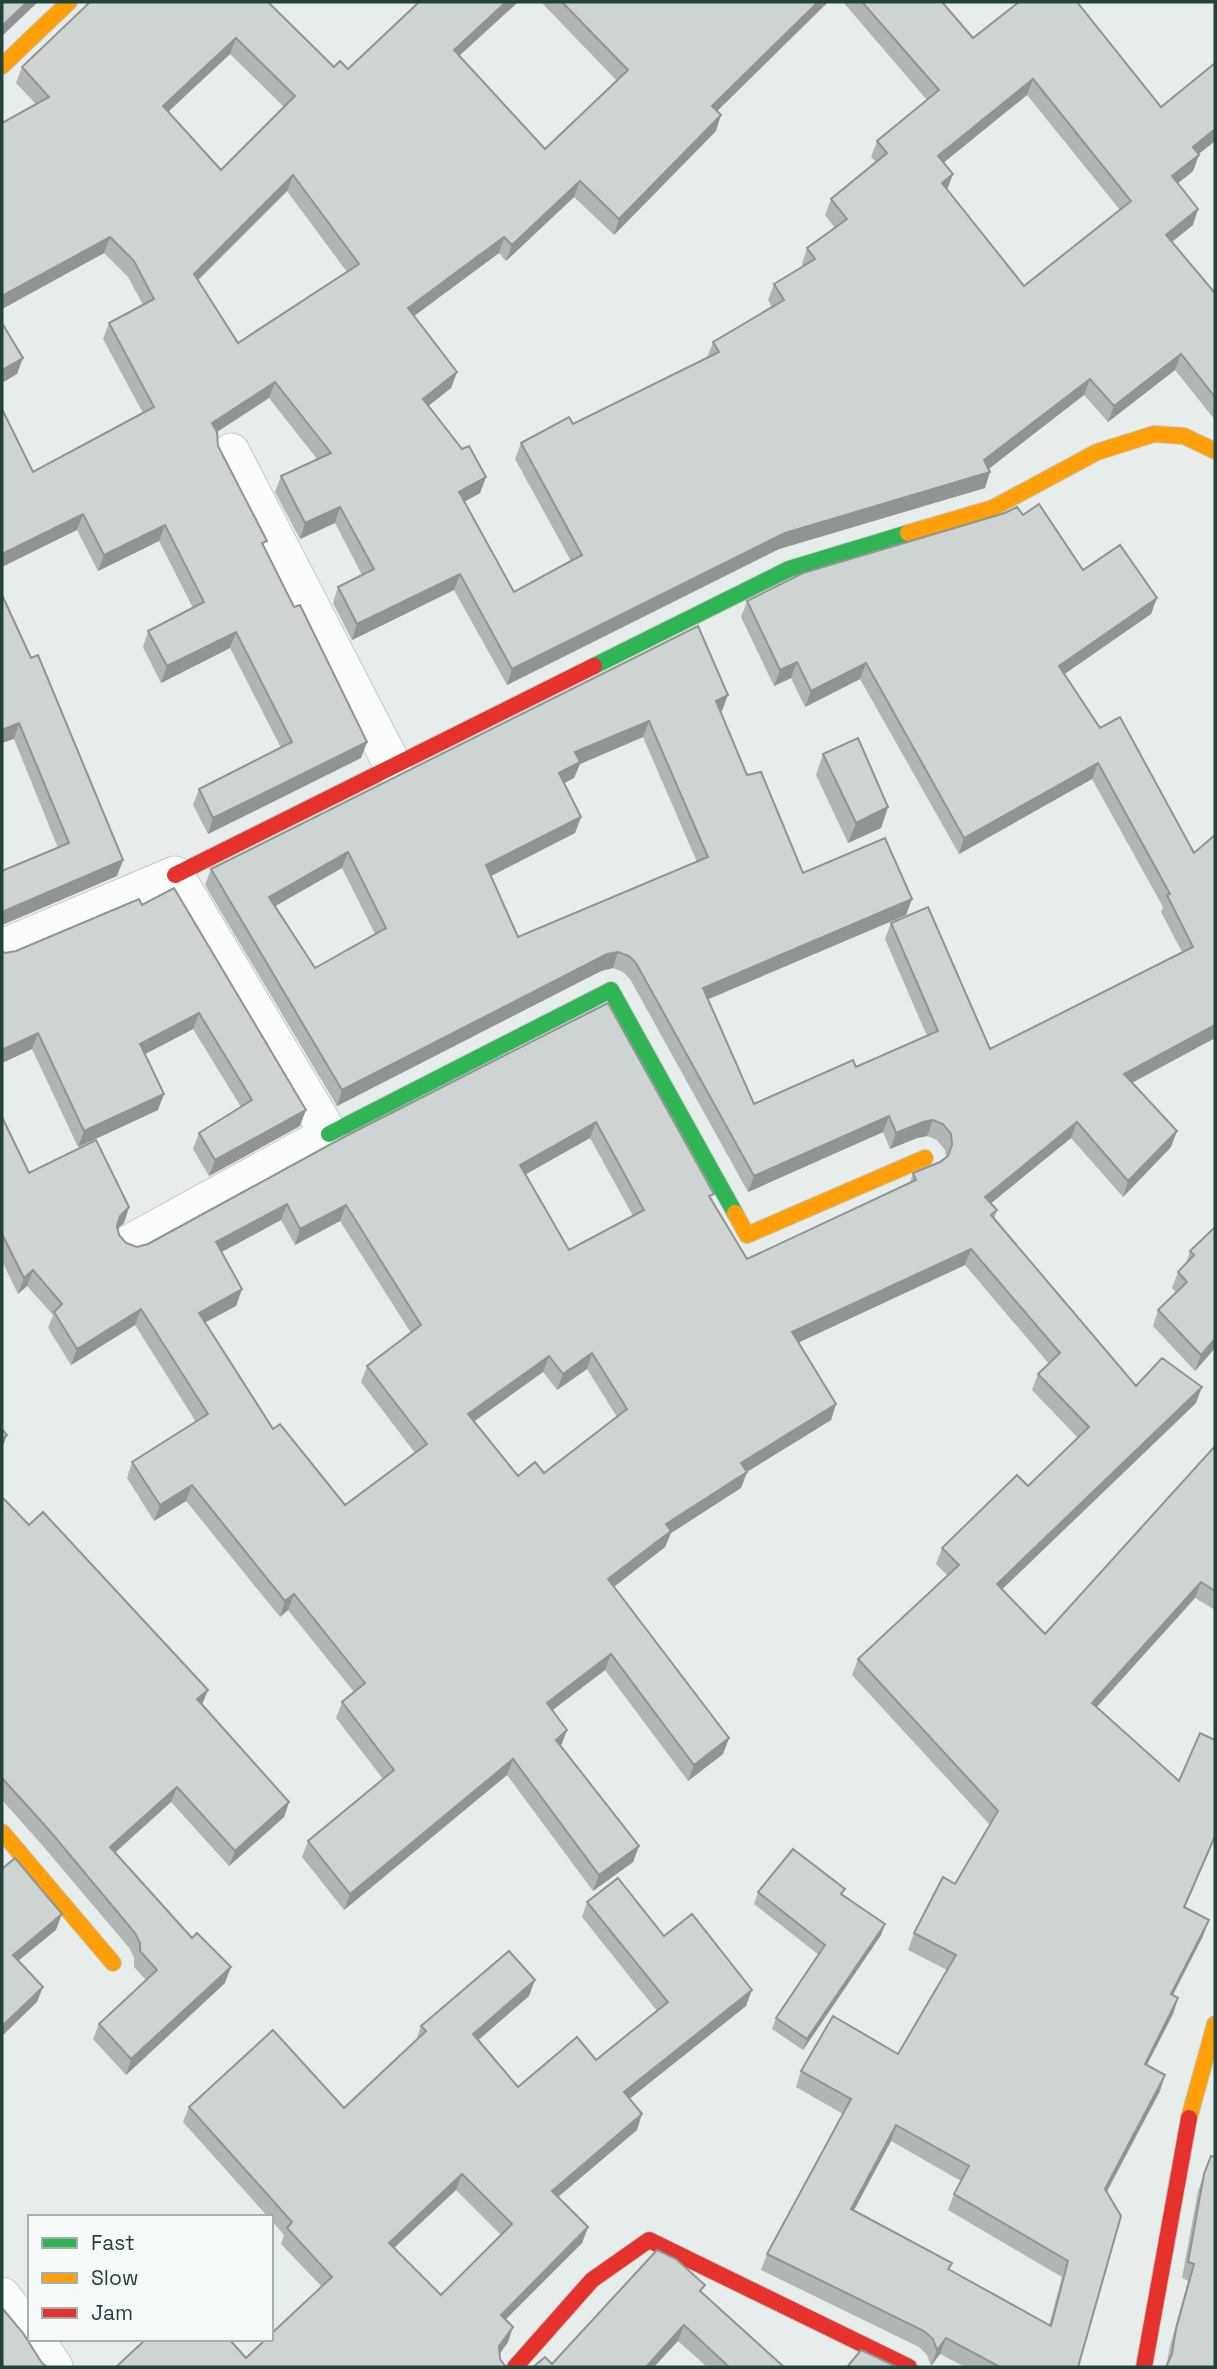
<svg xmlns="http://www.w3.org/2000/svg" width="1217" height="2369" font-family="'Space Grotesk',sans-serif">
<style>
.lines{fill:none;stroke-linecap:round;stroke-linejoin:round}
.street-casing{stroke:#c4cac8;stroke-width:39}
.fast-casing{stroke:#c3cac8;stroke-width:18}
.slow-casing{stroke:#c3cac8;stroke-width:18}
.jam-casing{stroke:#c3cac8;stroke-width:18}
.street{stroke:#fbfcfc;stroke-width:37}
.fast{stroke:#30b455;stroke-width:16}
.slow{stroke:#ff9f0a;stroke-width:16}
.jam{stroke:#e5322d;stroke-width:16}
.wall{fill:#b1b6b5;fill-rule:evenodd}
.shaded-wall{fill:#909493}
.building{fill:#ced4d2;stroke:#909493;stroke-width:2;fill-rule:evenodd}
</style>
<rect width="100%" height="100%" fill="#e7edea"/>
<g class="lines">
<g class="street-casing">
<g id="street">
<polyline points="231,452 393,766"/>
<polyline points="2,948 175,875 329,1134 132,1242"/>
<polyline points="2,2296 30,2333"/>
<polyline points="35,2339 54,2367"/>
</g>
</g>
<g class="fast-casing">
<g id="fast">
<polyline points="594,666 789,569 908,533"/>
<polyline points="329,1134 611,990 735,1213"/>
</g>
</g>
<g class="slow-casing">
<g id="slow">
<polyline points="2,66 69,2"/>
<polyline points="908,533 993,508 1097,452 1154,434 1184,436 1215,451"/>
<polyline points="735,1213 747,1235 925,1158"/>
<polyline points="2,1832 113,1963"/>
<polyline points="1189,2118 1215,2024"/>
</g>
</g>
<g class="jam-casing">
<g id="jam">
<polyline points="175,875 594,666"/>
<polyline points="515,2367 592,2280 649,2240 909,2367"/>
<polyline points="1144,2367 1189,2118"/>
</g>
</g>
<use href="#street" class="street"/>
<use href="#fast" class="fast"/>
<use href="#slow" class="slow"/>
<use href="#jam" class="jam"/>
</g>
<g class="wall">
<path d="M268 2 334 67 348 69 419 2H518L459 56 545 149 617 81 541 2H828L717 111 716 131 614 235 574 197 506 261 499 253 413 316 457 372 451 388 428 406 462 449 486 477 480 493 464 502 514 592 571 561 515 459 521 443 573 424 707 358 713 342 772 307 768 300 774 284 803 267 802 264 807 248 835 228 825 215 831 199 876 162 871 157 877 141 927 100 843 2H942L973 38 1161 107 1215 63V141L1199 154 1193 171 1178 183 1193 225 1172 242 1215 293V420L1175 370 1108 422 1084 395 989 468 985 488 779 549 507 685 454 590 352 640 333 603 338 587 362 575 335 523 300 539 275 492 281 476 317 459 269 398 217 432 218 446 265 549 294 607 367 742 361 758 208 834 193 805 199 789 281 748 230 648 161 683 143 647 148 631 193 608 159 541 98 571 77 530 33 472 143 413 103 339 109 323 143 305 128 277 104 253 2 309V123L36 104 16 83 22 67ZM230 54 284 107 221 170 168 112ZM1027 95 1120 210 1024 286 947 189 943 163ZM287 191 347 272 238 343 198 280Z"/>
<path d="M1023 515 1083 570 1151 614 1064 674 1100 728 1194 853 1215 1038 1132 1083 1171 1147 1123 1197 1071 1138 991 1203 997 1210 994 1219 1136 1386 1196 1403 1002 1589 1045 1634 1215 1446V1610L1195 1598 1096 1707 1179 1781 1215 1740V1838L1185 1908 1203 1936 1173 1995 1178 1998 1173 2014 1147 2065 1160 2091 1107 2192 1078 2367H965L940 2354 931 2366 927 2355 919 2347 761 2270 767 2254 843 2114 796 2087 801 2071 898 2054 947 1970 908 1950 914 1933 955 1884 990 1825 852 1675 858 1659 948 1576 936 1564 942 1548 1028 1486 1078 1438 1032 1390 1038 1374 1049 1364 965 1265 799 1342 836 1404 831 1420 747 1472 741 1488 671 1533 665 1547 614 1587 729 1738 723 1754 688 1781 605 1670 552 1710 561 1746 639 1846 633 1862 593 1891 507 1775 344 1910 302 1857 308 1841 383 1779 336 1718 342 1702 354 1692 288 1610 280 1617 186 1501 154 1521 127 1478 132 1462 196 1422 135 1325 71 1365 48 1328 53 1315 27 1286 18 1294 2 1261V1117L29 1173 129 1207 124 1223 117 1228 119 1235 126 1243 137 1247 148 1244 608 1003 712 1199 747 1259 910 1183 913 1173 940 1162 946 1157 945 1150 937 1140 927 1136 917 1138 890 1149 883 1132 748 1192 630 979 623 972 613 968 601 971 337 1106 205 885 211 869 698 626 722 711 720 712 747 775 803 873 912 899 906 915 708 999 754 1104 856 1067 927 1036 885 939 891 923 990 1049 1182 952 1161 912 1163 907 1092 779 959 854 860 679 805 707 791 678 774 686 741 617 747 601ZM643 737 697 862 518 937 491 876 575 833 581 817 564 783 574 778 580 764ZM342 868 375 934 315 968 275 906ZM590 1138 633 1216 569 1250 526 1174ZM281 1220 295 1245 340 1221 411 1333 367 1366 361 1382 415 1453 345 1505 273 1429 205 1322 236 1306 242 1289 222 1252ZM587 1369 617 1417 544 1473 518 1476 474 1421 543 1372 557 1390ZM891 2141 961 2181 954 2194 948 2210 1062 2277 1049 2325 949 2270 952 2263 854 2210Z"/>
<polygon points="2,595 123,860 117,876 2,925 2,871 58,848 14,739"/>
<polygon points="823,754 888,807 881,828 848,843 816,775"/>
<polygon points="142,905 300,1126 209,1176 193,1149 199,1133 241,1107 193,1029 145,1054 158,1110 78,1147 32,1049 2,1063 2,951 5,953 16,951"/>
<polygon points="1215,1227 1215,1348 1195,1371 1153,1326 1158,1310 1176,1293 1172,1288 1178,1272 1186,1264 1190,1251"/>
<polygon points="2,1497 202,1705 289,1802 284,1817 229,1866 171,1802 115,1853 225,1983 126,2075 93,2039 99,2024 146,1980 134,1967 134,1958 130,1949 43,1846 2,1800"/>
<polygon points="758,1892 843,1895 885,1924 881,1935 803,2050 772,2029 776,2018 819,1955 754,1904"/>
<path d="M587 1902 664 1936 746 2006 629 2099 637 2130 558 2197 588 2227 582 2243 506 2319 508 2342 500 2353V2359L246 2358 322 2287 281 2244 284 2235 271 2220V2217H268L183 2122 189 2107 344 2108 416 2040 421 2026 529 1996 478 2040 518 2087 596 2060 657 2011 582 1917ZM456 2190 501 2235 441 2295 394 2248Z"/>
<polygon points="1211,2156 1215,2367 1166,2367 1170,2346 1188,2281 1182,2278 1198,2191"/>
<polygon points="702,2293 784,2367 707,2367 678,2341 552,2364"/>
</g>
<g class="shaded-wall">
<polygon points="27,2 38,2 2,36 2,26"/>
<polygon points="506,2 518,2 448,66 454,50"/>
<polygon points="818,2 828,2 706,122 712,106"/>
<polygon points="236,38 230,54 157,122 163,106"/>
<polygon points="1033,79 1027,95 932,172 938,156"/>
<polygon points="721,115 716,131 614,235 619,219"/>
<polygon points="1215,129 1215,141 1187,163 1193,147"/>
<polygon points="1199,155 1193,171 1166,193 1172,176"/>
<polygon points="953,174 947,190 942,183"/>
<polygon points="293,175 287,191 188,290 194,274"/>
<polygon points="580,181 574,197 506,261 512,245"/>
<polygon points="1198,209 1193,225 1160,251 1166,235"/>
<polygon points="110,237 104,253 2,309 2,296"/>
<polygon points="504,237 499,253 402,325 408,308"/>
<polygon points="1181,354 1175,370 1108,422 1114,406"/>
<polygon points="23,358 17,374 2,383 2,370"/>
<polygon points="457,372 451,388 417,415 423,399"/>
<polygon points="1090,379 1084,395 981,475 990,472 985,488 779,549 507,685 512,669 785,533 984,460"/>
<polygon points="275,382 269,398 206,439 212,423"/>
<polygon points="486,477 480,493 453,508 459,492"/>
<polygon points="340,507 335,523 300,539 305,523"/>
<polygon points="83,514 77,530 2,567 2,554"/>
<polygon points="165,525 159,541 98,571 104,555"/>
<polygon points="460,574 454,590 352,640 357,624"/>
<polygon points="1157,598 1151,614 1053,682 1059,666"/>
<polygon points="236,632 230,648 161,683 167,666"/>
<polygon points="797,662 791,678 774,686 780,670"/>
<polygon points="866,663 860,679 805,707 811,691"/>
<polygon points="728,695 722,711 710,717 716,701"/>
<polygon points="649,721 643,737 580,764 574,778 553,789 559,773 575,752"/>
<polygon points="19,723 14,739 2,743 2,730"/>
<polygon points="367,742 361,758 208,834 213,818"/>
<polygon points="1098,763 1092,779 959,854 964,838"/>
<polygon points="888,807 881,828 848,843 856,823"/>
<polygon points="581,817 575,833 481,881 486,865"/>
<polygon points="348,852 342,868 263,913 269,897"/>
<polygon points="123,860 117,876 2,925 2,912"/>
<polygon points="912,899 906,915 697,1004 703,988"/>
<polygon points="618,952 613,968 601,971 337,1106 342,1090 607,954"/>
<polygon points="199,1013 193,1029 134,1060 140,1044"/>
<polygon points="1215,1025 1215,1038 1118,1090 1124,1074"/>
<polygon points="38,1033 32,1049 2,1063 2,1050"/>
<polygon points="164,1094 158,1110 78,1147 84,1131"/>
<polygon points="306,1110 300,1126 209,1176 215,1160"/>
<polygon points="889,1116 883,1132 748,1192 754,1176"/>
<polygon points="933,1120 927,1136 917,1138 890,1149 896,1133 923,1122"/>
<polygon points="596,1122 590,1138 514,1181 520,1165"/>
<polygon points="1077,1122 1071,1138 979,1213 985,1197"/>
<polygon points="1177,1131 1171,1147 1123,1197 1128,1181"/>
<polygon points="287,1204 281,1220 210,1258 216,1242"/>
<polygon points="346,1205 340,1221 295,1245 300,1229"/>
<polygon points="129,1207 124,1223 114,1232 120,1216"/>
<polygon points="971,1249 965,1265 787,1348 792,1332"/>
<polygon points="33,1270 27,1286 18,1294 24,1278"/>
<polygon points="242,1289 236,1306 193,1329 199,1313"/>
<polygon points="141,1309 135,1325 71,1365 77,1349"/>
<polygon points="1215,1339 1215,1348 1195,1371 1201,1355"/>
<polygon points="592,1353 587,1369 557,1390 563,1374"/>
<polygon points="549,1356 543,1372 462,1430 468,1414"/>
<polygon points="1202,1387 1196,1403 991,1600 997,1584"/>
<polygon points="836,1404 831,1420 735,1479 741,1463"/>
<polygon points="7,1435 2,1449 2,1439"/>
<polygon points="747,1472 741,1488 671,1533 665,1547 603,1595 608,1579 666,1524"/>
<polygon points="192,1485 186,1501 154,1521 160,1505"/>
<polygon points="1201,1582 1195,1598 1086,1719 1092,1703"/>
<polygon points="294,1594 288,1610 280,1617 285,1601"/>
<polygon points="611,1654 605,1670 541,1719 547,1703"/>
<polygon points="208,1690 202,1705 197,1699"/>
<polygon points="567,1730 561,1746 556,1740"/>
<polygon points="729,1738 723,1754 688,1781 694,1765"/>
<polygon points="513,1759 507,1775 344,1910 350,1894"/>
<polygon points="177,1787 171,1802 104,1862 110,1847"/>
<polygon points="289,1802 284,1817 229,1866 235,1851"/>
<polygon points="1215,1836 1215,1838 1178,1923 1184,1907"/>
<polygon points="639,1846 633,1862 593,1891 599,1875"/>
<polygon points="62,1914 56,1930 7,1970 13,1955"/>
<polygon points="1209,1920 1203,1936 1165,2010 1171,1994"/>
<polygon points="885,1924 881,1935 803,2050 807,2039"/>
<polygon points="231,1967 225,1983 126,2075 131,2059"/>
<polygon points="535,1980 529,1996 467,2050 473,2034"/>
<polygon points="43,1987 37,2002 2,2036 2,2026"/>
<polygon points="752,1990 746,2006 618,2108 624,2092"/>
<polygon points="1178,1998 1173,2014 1139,2080 1145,2064"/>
<polygon points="1165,2075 1160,2091 1099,2205 1105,2189"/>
<polygon points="642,2114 637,2130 546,2207 552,2191"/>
<polygon points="896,2125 891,2141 846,2225 851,2209"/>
<polygon points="462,2174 456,2190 383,2258 389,2243"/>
<polygon points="588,2227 582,2243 495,2330 501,2315"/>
<polygon points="684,2325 678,2341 654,2367 646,2367"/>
<polygon points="513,2327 508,2342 494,2362 499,2346"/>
<polygon points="946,2338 940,2354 931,2366 937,2350"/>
</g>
<g class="building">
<polygon points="2,2 27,2 2,26"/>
<path d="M90 2H268L334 67 340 61 348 69 419 2H506L454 50 545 149 628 70 562 2H818L712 106 721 115 619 219 580 181 512 245 504 237 408 308 457 372 423 399 462 449 469 446 486 477 459 492 514 592 582 555 521 443 569 417 573 424 719 352 713 342 784 300 774 284 815 259 807 248 847 219 831 199 887 153 877 141 939 90 862 2H942L973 38 1019 2H1077L1161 107 1215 63V129L1193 147 1199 155 1172 176 1198 209 1166 235 1215 293V397L1181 354 1114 406 1090 379 984 460 990 472 785 533 512 669 460 574 357 624 338 587 374 569 340 507 305 523 281 476 331 453 275 382 212 423 217 432 218 446 267 541 262 543 294 607 300 605 367 742 213 818 199 789 292 742 236 632 167 666 148 631 204 602 165 525 104 555 83 514 2 554V409L33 472 154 407 109 323 154 299 134 261 110 237 2 296V123L49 97 22 67ZM236 38 295 96 221 170 163 106ZM1033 79 1131 201 1024 286 942 183 953 174 938 156ZM293 175 359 264 238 343 194 274Z"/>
<polygon points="2,323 23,358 2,370"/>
<path d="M1039 504 1083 570 1120 545 1157 598 1059 666 1100 728 1120 717 1194 853 1215 835V1025L1124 1074 1177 1131 1128 1181 1077 1122 985 1197 997 1210 991 1215 1136 1386 1162 1358 1202 1387 997 1584 1045 1634 1215 1446V1591L1201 1582 1092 1703 1179 1781 1200 1733 1215 1740V1836L1184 1907 1209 1920 1171 1994 1178 1998 1145 2064 1165 2075 1105 2189 1121 2216 1078 2367H1000L946 2338 937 2350 933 2339 924 2331 767 2254 851 2099 801 2071 833 2016 898 2054 956 1955 914 1933 943 1877 955 1884 998 1811 858 1659 959 1565 942 1548 1017 1475 1028 1486 1089 1427 1038 1374 1060 1353 971 1249 792 1332 836 1404 741 1463 747 1472 666 1524 671 1531 608 1579 729 1738 694 1765 611 1654 547 1703 567 1730 556 1740 639 1846 599 1875 513 1759 350 1894 308 1841 394 1770 342 1702 365 1683 294 1594 285 1601 192 1485 160 1505 132 1462 208 1414 141 1309 77 1349 54 1312 62 1304 33 1270 24 1278 2 1234V1117L29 1173 96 1140 129 1207 120 1216 117 1226 119 1235 126 1243 137 1247 148 1244 342 1138 608 1003 714 1194 709 1196 747 1259 916 1180 913 1173 940 1162 948 1156 952 1145 951 1134 943 1124 933 1120 923 1122 896 1133 889 1116 754 1176 636 963 629 956 618 952 607 954 342 1090 211 869 698 626 728 695 716 701 747 775 761 772 803 873 885 838 912 899 703 988 754 1104 853 1060 856 1067 938 1031 891 923 928 907 990 1049 1193 947 1167 895 1170 894 1098 763 964 838 866 663 811 691 797 662 780 670 747 601 803 573 1005 513 1017 507 1023 515ZM649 721 708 857 518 937 486 865 581 817 559 773 580 762 575 752ZM348 852 386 928 315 968 269 897ZM596 1122 644 1210 569 1250 520 1165ZM287 1204 300 1229 346 1205 421 1325 367 1366 427 1444 345 1505 280 1424 273 1429 199 1313 242 1289 216 1242ZM592 1353 627 1409 544 1473 535 1462 518 1476 468 1414 549 1356 563 1374ZM896 2125 969 2166 954 2194 1068 2261 1051 2326 948 2269 952 2263 851 2209Z"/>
<polygon points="2,595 31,658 38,655 123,860 2,912 2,871 69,843 19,723 2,730"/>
<polygon points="858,738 888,807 856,823 823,754"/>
<polygon points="174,888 306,1110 215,1160 199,1133 252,1100 199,1013 140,1044 164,1094 84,1131 38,1033 2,1050 2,951 5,953 16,951 139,899 142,905"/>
<polygon points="1215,1227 1215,1339 1201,1355 1158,1310 1187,1282 1178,1272 1194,1255 1190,1251"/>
<polygon points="2,1429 7,1435 2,1439"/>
<polygon points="2,1497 29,1525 43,1512 208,1690 197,1699 289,1802 235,1851 177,1787 110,1847 192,1938 197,1933 231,1967 131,2059 99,2024 157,1970 140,1951 140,1943 135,1933 49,1830 2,1778"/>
<polygon points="793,1849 845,1889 841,1894 885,1924 807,2039 776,2018 825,1945 758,1892"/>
<polygon points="15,1858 62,1914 13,1955 43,1987 2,2026 2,1869"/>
<path d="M618 1878 664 1936 692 1914 752 1990 624 2092 642 2114 552 2191 588 2227 501 2315 513 2327 499 2346 500 2359 506 2367H116L146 2339H229L246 2358 266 2339H271V2334L332 2277 287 2228 292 2222 189 2107 273 2030 344 2108 426 2031 421 2026 509 1951 535 1980 473 2034 518 2087 577 2037 596 2060 668 2002 587 1902ZM462 2174 512 2224 441 2295 389 2243Z"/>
<polygon points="1211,2156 1215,2157 1215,2367 1166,2367 1172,2354 1176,2329 1194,2264 1188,2262 1204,2174"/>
<polygon points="657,2250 676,2259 705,2285 700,2291 784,2367 729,2367 684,2325 646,2367 533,2367 545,2357 552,2364"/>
<polygon points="2,2308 23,2333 42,2363 47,2367 2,2367"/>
<polygon points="861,2350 897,2367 847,2367"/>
</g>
<rect width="1217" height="2369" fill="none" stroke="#23423b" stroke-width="7"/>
<rect x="28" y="2215" width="245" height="126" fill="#f6fbf9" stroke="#a2b1ad" stroke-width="2"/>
<rect x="42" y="2238" width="35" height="10" fill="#30b455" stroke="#a2b1ad" stroke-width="2"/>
<text x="91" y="2250" font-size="21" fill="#23423b">Fast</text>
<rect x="42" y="2273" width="35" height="10" fill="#ff9f0a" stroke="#a2b1ad" stroke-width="2"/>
<text x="91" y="2285" font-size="21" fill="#23423b">Slow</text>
<rect x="42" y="2308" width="35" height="10" fill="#e5322d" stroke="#a2b1ad" stroke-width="2"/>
<text x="91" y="2320" font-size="21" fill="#23423b">Jam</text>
</svg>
